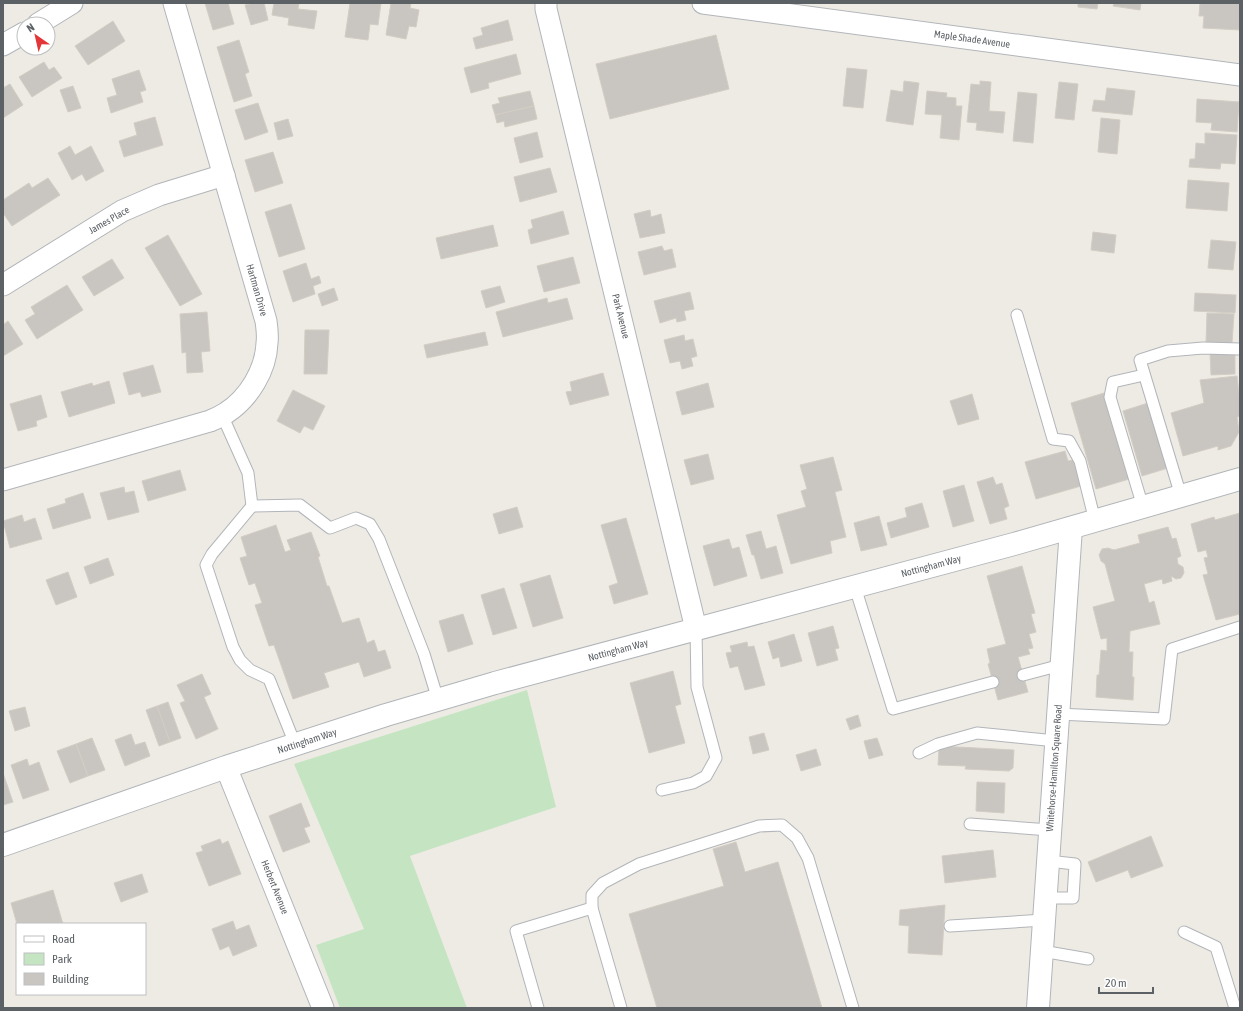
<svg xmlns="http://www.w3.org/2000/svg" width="1243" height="1011" font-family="'Asap Condensed',sans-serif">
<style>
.green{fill:#c5e5c2}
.building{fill:#c9c6c1;stroke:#d3cdc3}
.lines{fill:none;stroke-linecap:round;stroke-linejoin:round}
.lane-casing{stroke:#b2b5b9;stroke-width:13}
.street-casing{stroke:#b2b5b9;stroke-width:23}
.secondary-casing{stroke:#b1b5b9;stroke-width:24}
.lane{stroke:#fff;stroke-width:11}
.street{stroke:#fff;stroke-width:21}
.secondary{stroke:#fff;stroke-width:22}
.labels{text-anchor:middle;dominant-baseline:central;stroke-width:3.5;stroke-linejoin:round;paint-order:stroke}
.street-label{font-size:10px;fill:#5c6165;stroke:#fff}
</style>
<rect width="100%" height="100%" fill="#eeebe5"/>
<polygon class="green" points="527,690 556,807 410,856 467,1008 340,1008 316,945 364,929 294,764"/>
<g class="building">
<polygon points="205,3 228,3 234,24 213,30"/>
<polygon points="254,3 264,3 268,20 251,25 245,5"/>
<polygon points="274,3 299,3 298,9 317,11 314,29 288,25 289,18 272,15"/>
<polygon points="350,3 381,3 378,25 370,24 368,40 345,37"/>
<polygon points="391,3 411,3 410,8 419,10 416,27 409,26 406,39 386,35"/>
<polygon points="1078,3 1098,3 1097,9 1078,7"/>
<polygon points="1114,3 1141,3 1140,10 1113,6"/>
<polygon points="1200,3 1240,3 1240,30 1203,28 1204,16 1199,16"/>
<polygon points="508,20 513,40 476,49 473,38 483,35 481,28"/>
<polygon points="113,21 125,41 88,65 75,46"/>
<polygon points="716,35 729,89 610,119 596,64"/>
<polygon points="239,40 249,72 245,74 252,96 234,102 217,47"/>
<polygon points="516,54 521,74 488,83 489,88 471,93 464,68"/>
<polygon points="44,62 49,70 54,67 62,78 32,97 19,77"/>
<polygon points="847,68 867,70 863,108 843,106"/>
<polygon points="139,70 146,90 140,92 143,102 111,113 107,98 117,95 112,79"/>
<polygon points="904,81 919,83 913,125 886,121 891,90 903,92"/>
<polygon points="980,81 991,82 989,111 1005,112 1003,133 976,130 977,123 967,122 971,84 980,85"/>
<polygon points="1059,82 1078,84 1074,120 1055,118"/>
<polygon points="10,84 23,105 3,118 3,88"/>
<polygon points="73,86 81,108 68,112 60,90"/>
<polygon points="1107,88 1135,91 1132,115 1092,111 1094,100 1105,101"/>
<polygon points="530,91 534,106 495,115 492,105 500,103 498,98"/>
<polygon points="927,91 947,93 946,97 956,98 956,106 962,106 959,140 940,138 942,115 925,114"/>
<polygon points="1018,92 1037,94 1033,143 1013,141"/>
<polygon points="1197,99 1239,102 1237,132 1211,130 1212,123 1196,122"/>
<polygon points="258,103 268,132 245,140 235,110"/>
<polygon points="534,106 537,119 505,127 504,121 497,123 495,115"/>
<polygon points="155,117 163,145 124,157 119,141 137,135 134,123"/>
<polygon points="1101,118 1120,120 1117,154 1098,152"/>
<polygon points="288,119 293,136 278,140 274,123"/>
<polygon points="537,132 543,157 520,163 514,138"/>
<polygon points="1205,133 1237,135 1235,164 1221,163 1220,169 1189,167 1190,159 1195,159 1196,143 1205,144"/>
<polygon points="70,146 75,155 91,146 104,171 86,181 82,174 72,180 58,153"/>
<polygon points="273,152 283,183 255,192 245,160"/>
<polygon points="550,168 557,192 520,202 514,177"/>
<polygon points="48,178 60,195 12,226 3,213 3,200 29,183 32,188"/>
<polygon points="1188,180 1229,183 1227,211 1186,208"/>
<polygon points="291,204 305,249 279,257 265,212"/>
<polygon points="650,210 651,217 661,214 665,233 640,238 634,214"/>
<polygon points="563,211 569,234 531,244 528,230 533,228 531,220"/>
<polygon points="493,225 498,246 441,259 436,238"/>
<polygon points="1093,232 1116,235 1114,253 1091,250"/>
<polygon points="168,235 202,294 180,306 145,248"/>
<polygon points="1211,240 1236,242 1233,270 1208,268"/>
<polygon points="662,246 664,251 672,249 676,267 644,275 638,252"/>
<polygon points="573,257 580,283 544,292 537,266"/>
<polygon points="112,259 124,278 94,296 82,277"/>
<polygon points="306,263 311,279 319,276 321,283 313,286 315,294 293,302 283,271"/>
<polygon points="67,285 83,310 37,339 25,320 35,314 31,307"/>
<polygon points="500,286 505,302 486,308 481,291"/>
<polygon points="334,288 338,300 322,306 318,294"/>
<polygon points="690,292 694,309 684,311 686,320 677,322 676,318 660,323 654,301"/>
<polygon points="1195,293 1236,295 1235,313 1194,311"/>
<polygon points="547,298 548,303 567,298 573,319 503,337 496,312"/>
<polygon points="207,312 210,351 201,352 203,372 187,373 186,352 182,353 180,314"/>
<polygon points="1207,313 1234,314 1232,343 1206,343"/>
<polygon points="8,321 23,344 3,356 3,325"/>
<polygon points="305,330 329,330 327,374 304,374"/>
<polygon points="485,332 488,345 427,358 424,345"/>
<polygon points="684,335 685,341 693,339 697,356 691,358 693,366 682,369 680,361 670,363 664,340"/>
<polygon points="1235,352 1235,374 1211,375 1210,353"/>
<polygon points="153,365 161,392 142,397 140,392 129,395 123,373"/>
<polygon points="603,373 609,395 570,405 566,392 572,391 570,382"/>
<polygon points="1237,376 1240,402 1240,416 1237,417 1239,432 1231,446 1218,450 1218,446 1183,456 1171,413 1204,403 1200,380"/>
<polygon points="109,381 115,403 69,417 61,392 92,383 93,386"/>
<polygon points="708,383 714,407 682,415 676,392"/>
<polygon points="293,390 325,406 313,430 304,426 300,433 277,421"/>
<polygon points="1104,393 1129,479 1096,489 1071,403"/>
<polygon points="972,394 979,419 958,425 950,401"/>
<polygon points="41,395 47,417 36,421 37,426 18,431 10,404"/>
<polygon points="1148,403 1168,468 1142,476 1123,411"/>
<polygon points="1065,451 1068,461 1073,460 1081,486 1036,499 1025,462"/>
<polygon points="708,454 714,479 691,485 684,460"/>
<polygon points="833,457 842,490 835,492 846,537 830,541 832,553 791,564 777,515 806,507 801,491 807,489 800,465"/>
<polygon points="180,470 186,490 148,501 142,481"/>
<polygon points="993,477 996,485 1002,483 1009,506 1004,508 1007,519 990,524 977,482"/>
<polygon points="964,485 974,521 953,527 943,491"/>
<polygon points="124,487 125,493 134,491 139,512 108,520 100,493"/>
<polygon points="83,493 91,518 53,529 47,509 66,503 65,499"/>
<polygon points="922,503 929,527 891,538 887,523 907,517 905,508"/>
<polygon points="517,507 523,527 499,534 493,514"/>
<polygon points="1240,513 1240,614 1216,620 1203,575 1208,574 1204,558 1208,557 1206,550 1198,552 1191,524 1214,517 1215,520"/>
<polygon points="22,515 24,522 35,518 42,539 10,548 3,521"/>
<polygon points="879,516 887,545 861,551 854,523"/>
<polygon points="626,518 648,594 614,604 609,586 618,583 601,525"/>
<polygon points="276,525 285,552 291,550 287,540 311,532 320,556 318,557 327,586 329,586 342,623 359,618 367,643 374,640 378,652 385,650 391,668 364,677 359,662 324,673 329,687 293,699 274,645 269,646 255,605 262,603 255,583 249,585 240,558 247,556 241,537"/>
<polygon points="1168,527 1172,539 1176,538 1181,556 1177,558 1178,564 1183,567 1184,573 1181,578 1176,579 1171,576 1172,581 1163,584 1162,579 1144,584 1149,603 1154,601 1160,624 1130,631 1129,652 1133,652 1132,677 1134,677 1133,700 1096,697 1097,675 1099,675 1101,650 1107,651 1107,638 1101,639 1093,607 1115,601 1105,564 1101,561 1099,555 1102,549 1108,548 1114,550 1140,543 1138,535"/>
<polygon points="761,531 766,549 776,546 783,573 761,579 754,555 752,555 746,535"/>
<polygon points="729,539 732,549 739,547 747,576 714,586 703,546"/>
<polygon points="108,558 114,575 90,584 84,567"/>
<polygon points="1022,566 1035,613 1031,614 1036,632 1029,634 1033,648 1028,649 1030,654 1018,657 1028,692 998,700 988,664 990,663 987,649 1006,644 987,576"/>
<polygon points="68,572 77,597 56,605 46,580"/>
<polygon points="550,575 563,618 533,627 520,584"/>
<polygon points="504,588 517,628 493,635 481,595"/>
<polygon points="463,614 473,644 448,652 439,621"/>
<polygon points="833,626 839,648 835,649 838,660 817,666 808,633"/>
<polygon points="794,634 802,661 781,667 779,657 773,659 768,642"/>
<polygon points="747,642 748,647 754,646 765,685 745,690 738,666 730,668 726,653 732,652 730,646"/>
<polygon points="673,671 681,704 675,706 685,743 649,753 630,683"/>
<polygon points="202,674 211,694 204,697 218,729 196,739 180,703 185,701 177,685"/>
<polygon points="168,702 181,738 170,742 157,706"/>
<polygon points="157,706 170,742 159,746 146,710"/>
<polygon points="25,707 30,726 15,731 9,711"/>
<polygon points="858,715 861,726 850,730 846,719"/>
<polygon points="764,733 769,750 753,754 749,737"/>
<polygon points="131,734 135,745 145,742 150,756 125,766 115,740"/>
<polygon points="92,738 105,770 88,776 76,744"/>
<polygon points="877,738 883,755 869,759 864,741"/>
<polygon points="76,744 88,776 70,783 57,751"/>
<polygon points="939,746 1014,750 1013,768 1009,771 965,769 966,766 938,765"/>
<polygon points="816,749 821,765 801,771 796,755"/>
<polygon points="27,759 29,766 39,762 49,790 23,799 11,765"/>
<polygon points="3,773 13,802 3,805"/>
<polygon points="977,782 1005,783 1004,813 976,811"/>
<polygon points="301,803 310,826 304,828 310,842 283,852 269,816"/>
<polygon points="1151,836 1163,866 1131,878 1128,870 1096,882 1088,862"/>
<polygon points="220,839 222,844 228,841 241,874 209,886 196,853 203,851 201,846"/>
<polygon points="736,842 745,872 778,862 822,1008 657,1008 629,914 724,886 713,849"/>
<polygon points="993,850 996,877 945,883 942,856"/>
<polygon points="142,874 148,892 121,902 114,883"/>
<polygon points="53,890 63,924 17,924 11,903"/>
<polygon points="945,905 942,955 908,953 909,926 899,925 900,910"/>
<polygon points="233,921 236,930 249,925 257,946 233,956 229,946 220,950 212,929"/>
</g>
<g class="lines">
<g class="lane-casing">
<g id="lane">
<polyline points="1017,315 1053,439 1069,441 1080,461 1095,521"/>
<polyline points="222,415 248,473 252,506 212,554 206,565 233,647 240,660 250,670 269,679 295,744"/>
<polyline points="1181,496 1140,360 1168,351 1203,348 1240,349"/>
<polyline points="252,506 300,505 330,528 356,518 370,524 379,539 424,654 438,700"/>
<polyline points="1143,507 1110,397 1113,382 1144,375"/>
<polyline points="855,587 893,709 993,682"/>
<polyline points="1023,675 1061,665"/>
<polyline points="1058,714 1164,719 1172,649 1240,627"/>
<polyline points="919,753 938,744 977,733 1056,741"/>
<polyline points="662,790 693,783 706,776 716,758 697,687 696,629"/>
<polyline points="970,824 1050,830"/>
<polyline points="1046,898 1073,898 1075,864 1048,861"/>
<polyline points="950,926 1044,920"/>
<polyline points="1184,932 1216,947 1235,1008"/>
<polyline points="1042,951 1088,959"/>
<polyline points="538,1008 516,931 592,908"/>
<polyline points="621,1008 592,908 592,895 603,883 639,864 759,826 782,825 797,838 808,858 853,1008"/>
</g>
</g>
<g class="street-casing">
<g id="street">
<polyline points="546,3 546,9 696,629"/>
<polyline points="703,3 1240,75"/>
<polyline points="38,24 72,3"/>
<polyline points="3,45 24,33"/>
<polyline points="3,285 122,211 159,195 224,175"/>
<path d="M3 480 210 421C215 419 221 416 226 413 249 398 266 370 267 343 268 336 267 328 266 321L174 3"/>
<polyline points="226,767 323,1008"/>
</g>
</g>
<g class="secondary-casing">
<g id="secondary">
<polyline points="3,845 226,767 386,715 495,683 1014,544 1240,479"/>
<polyline points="1038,1008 1071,528"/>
</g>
</g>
<use href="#lane" class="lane"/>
<use href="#street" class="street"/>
<use href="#secondary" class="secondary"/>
</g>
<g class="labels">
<g class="street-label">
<text transform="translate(972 39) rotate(8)">Maple Shade Avenue</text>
<text transform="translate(109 220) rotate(-30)">James Place</text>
<text transform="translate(257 290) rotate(74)">Hartman Drive</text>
<text transform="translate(621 316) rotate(76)">Park Avenue</text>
<text transform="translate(931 566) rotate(-15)">Nottingham Way</text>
<text transform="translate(618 650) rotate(-15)">Nottingham Way</text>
<text transform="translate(307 741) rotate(-18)">Nottingham Way</text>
<text transform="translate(1054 768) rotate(-86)">Whitehorse-Hamilton Square Road</text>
<text transform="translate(275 887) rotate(68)">Herbert Avenue</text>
</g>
</g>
<rect width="1243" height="1011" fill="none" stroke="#5c6165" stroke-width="8"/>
<rect x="16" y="923" width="130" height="72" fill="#ffffff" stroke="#bec0c1"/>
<rect x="24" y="936" width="20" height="6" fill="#ffffff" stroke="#bec0c1"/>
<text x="52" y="943" font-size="12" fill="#5c6165">Road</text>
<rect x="24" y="953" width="20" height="12" fill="#c5e5c2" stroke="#bec0c1"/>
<text x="52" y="963" font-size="12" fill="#5c6165">Park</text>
<rect x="24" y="973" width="20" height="12" fill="#c9c6c1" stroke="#bec0c1"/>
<text x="52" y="983" font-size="12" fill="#5c6165">Building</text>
<g transform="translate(36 36) rotate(326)"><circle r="19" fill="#ffffff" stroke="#bec0c1"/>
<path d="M0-3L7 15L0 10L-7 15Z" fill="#e33638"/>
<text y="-6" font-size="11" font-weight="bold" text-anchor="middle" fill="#5c6165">N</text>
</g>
<path d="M1099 987v6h54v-6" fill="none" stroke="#5c6165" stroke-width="2"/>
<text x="1105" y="987" font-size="12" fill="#5c6165" stroke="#ffffff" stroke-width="3" paint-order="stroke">20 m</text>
</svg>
